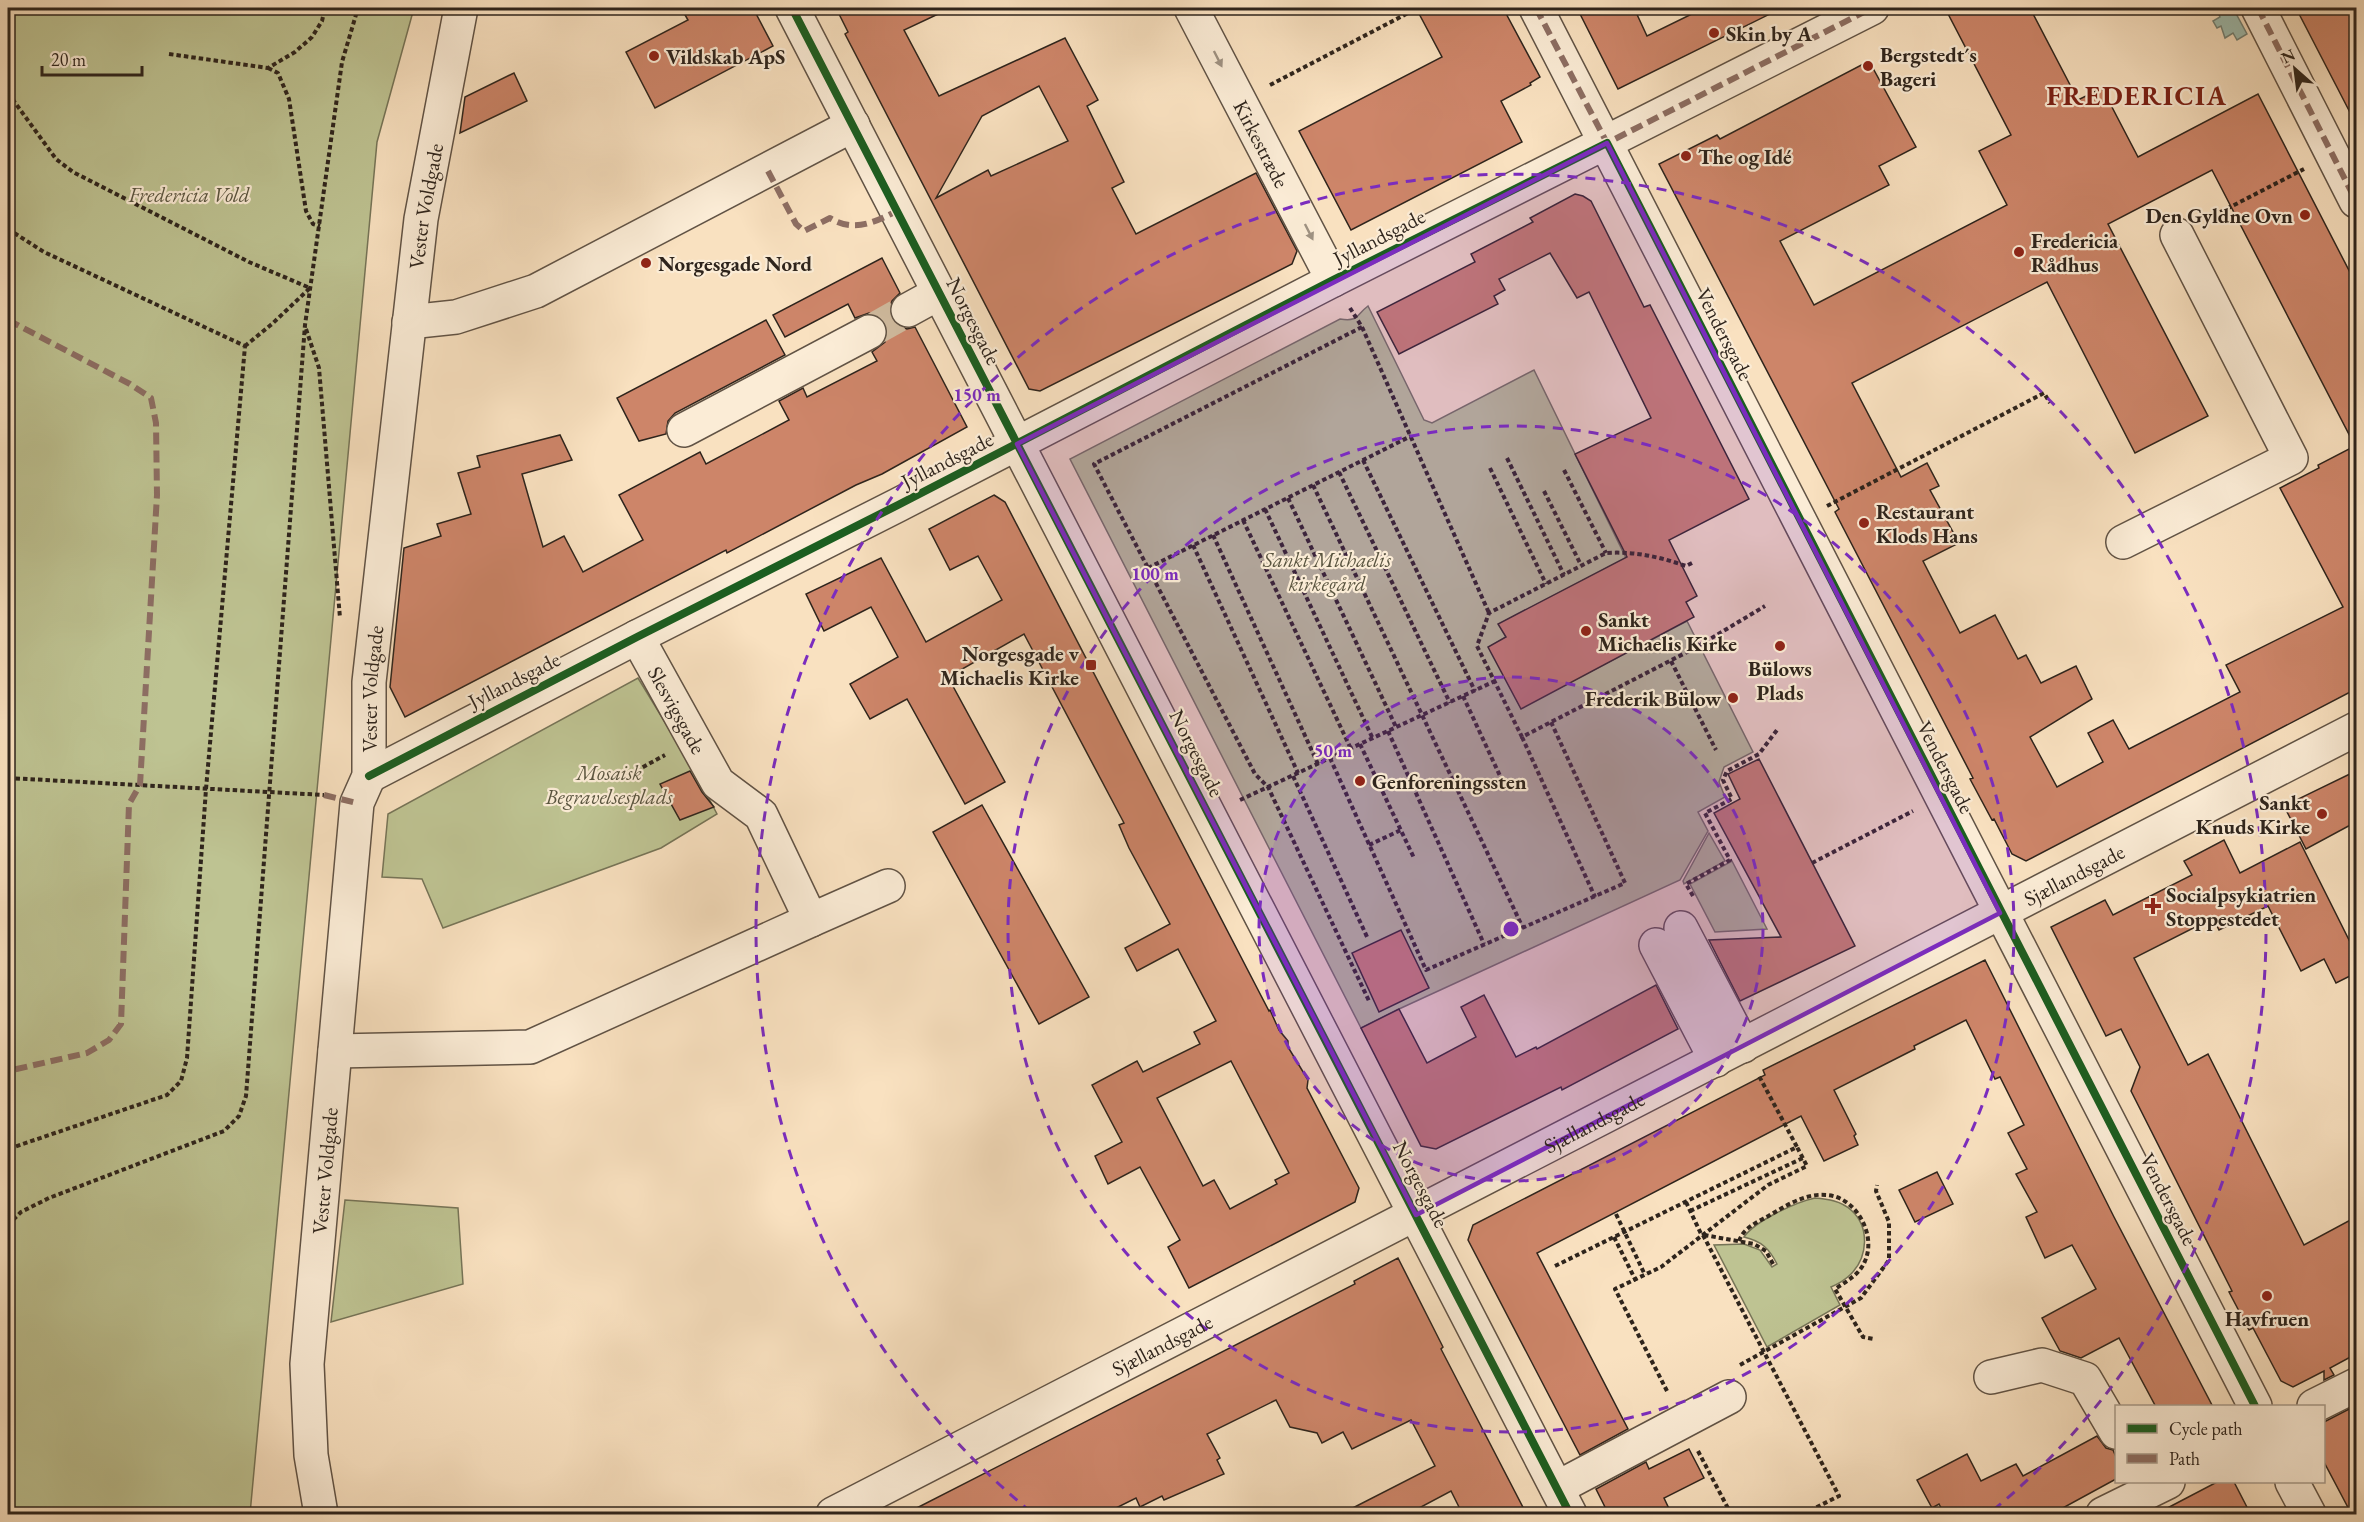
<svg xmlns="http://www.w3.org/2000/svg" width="2364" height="1522" font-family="'EB Garamond',serif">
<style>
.green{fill:#bec392;stroke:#767457;stroke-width:1.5}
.water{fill:#9ebeb1;stroke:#718075;stroke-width:1.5}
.building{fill:#cd8569;stroke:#2e241c;stroke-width:1.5;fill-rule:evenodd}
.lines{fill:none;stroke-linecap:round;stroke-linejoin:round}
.minor-tunnel{stroke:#d0bb9f;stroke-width:33;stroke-dasharray:33 16;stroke-linecap:butt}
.minor-casing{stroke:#615345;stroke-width:36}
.path{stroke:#2e241c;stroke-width:4;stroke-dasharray:4.5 3;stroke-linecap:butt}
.minor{stroke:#fbecd6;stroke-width:33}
.quiet{stroke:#8d6e63;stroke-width:6;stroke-dasharray:12 6;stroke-linecap:butt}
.cycleway-casing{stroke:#fbecd6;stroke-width:11}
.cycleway{stroke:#1b5e20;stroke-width:8}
.oneway{fill:#9f9282}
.marked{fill:#7b2cbf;fill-opacity:0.2;stroke:#7b2cbf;stroke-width:4.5;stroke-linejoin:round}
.ring{fill:none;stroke:#7b2cbf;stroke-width:3;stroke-dasharray:10 8}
.poi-dot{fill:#8f2418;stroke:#fbecd6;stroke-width:2}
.labels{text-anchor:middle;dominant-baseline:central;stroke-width:4.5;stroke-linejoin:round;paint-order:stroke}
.poi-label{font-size:21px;font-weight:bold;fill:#2e241c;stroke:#fbecd6;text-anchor:start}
.street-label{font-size:21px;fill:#2e241c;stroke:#fbecd6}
.park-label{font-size:21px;font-style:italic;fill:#59543f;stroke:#fbecd6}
.district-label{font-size:27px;font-weight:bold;letter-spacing:1.5px;fill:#7a1f14;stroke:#fbecd6}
.centre{fill:#7b2cbf;stroke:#fbecd6;stroke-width:3}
.ring-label{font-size:18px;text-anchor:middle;font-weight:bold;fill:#7b2cbf;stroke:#fbecd6;stroke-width:4.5;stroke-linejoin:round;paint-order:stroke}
</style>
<rect width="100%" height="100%" fill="#f9e1c0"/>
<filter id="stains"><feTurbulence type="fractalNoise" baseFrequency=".00333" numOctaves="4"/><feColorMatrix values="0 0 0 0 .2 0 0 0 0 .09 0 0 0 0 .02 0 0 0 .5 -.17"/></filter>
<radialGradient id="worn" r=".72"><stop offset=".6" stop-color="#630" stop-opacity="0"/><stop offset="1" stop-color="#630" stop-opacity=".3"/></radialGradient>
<g class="green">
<polygon points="8,8 414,8 377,142 250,1514 8,1514"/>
<path d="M1368 306 1424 420 1432 423 1534 370 1626 558 1499 624 1506 637 1489 647 1521 708 1687 621 1753 752 1724 767 1719 782 1725 797 1698 812 1708 831 1680 880 1399 1009 1361 1028 1070 459 1340 319C1359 322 1356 315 1368 306Z"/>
<polygon points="638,678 694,770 717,814 661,848 443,928 422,879 382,877 388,814"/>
<polygon points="1709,833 1725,861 1684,884 1683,881"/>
<polygon points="1732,861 1767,929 1715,932 1690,884"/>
<path d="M1815 1198C1828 1199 1841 1201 1851 1210 1870 1227 1868 1257 1851 1274 1845 1280 1838 1284 1831 1287L1840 1305 1767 1347 1714 1245 1744 1244 1760 1250 1772 1267 1777 1264C1769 1248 1761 1241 1744 1237 1755 1221 1796 1202 1815 1198Z"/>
<polygon points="345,1200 458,1208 463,1284 331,1322"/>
</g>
<polygon class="water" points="2216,8 2233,8 2247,34 2237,40 2233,33 2225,38 2221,26 2217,28 2213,21 2220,17"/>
<g class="building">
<polygon points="681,8 753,8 773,46 655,108 626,52 688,20"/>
<path d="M836 8H951L904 30 939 96 1065 38 1098 100 1087 106 1124 182 1112 188 1136 234 1256 173 1297 251 1292 264 1040 391 1029 389 845 34 848 32ZM1039 86 1068 141 991 176 988 170 936 198 982 116Z"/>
<polygon points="1416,8 1503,8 1540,77 1530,83 1531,85 1501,101 1522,142 1351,230 1299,131 1442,57"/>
<polygon points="1577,8 1634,8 1647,36 1704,8 1782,8 1618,89"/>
<path d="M1945 8H2030L2078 100 2102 88 2138 157 2258 94 2356 284V689L2026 861 2012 854 1994 819 1992 820 1970 779 1973 778 1835 512 1839 509 1659 164 1717 135 1720 139 1869 61 1916 147 1879 166 1889 185 1780 241 1814 305 2007 205 1979 151 2011 135ZM2212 170 2355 446 2318 465 2319 468 2280 488 2343 607 2226 665 2240 692 2129 749 2113 720 2088 733 2103 762 2057 787 2030 737 2092 699 2076 666 2041 683 2026 655 2018 659 1995 615 1960 633 1923 561 1959 543 1930 490 1939 486 1927 463 1901 477 1852 383 2047 282 2135 453 2208 416 2108 224Z"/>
<polygon points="2296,8 2356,8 2356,124"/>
<polygon points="514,73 527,101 460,133 465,97"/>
<polygon points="1575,194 1583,196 1591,201 1644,307 1650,305 1749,499 1669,540 1697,596 1686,602 1694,617 1521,709 1488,647 1506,637 1498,624 1627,557 1575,454 1651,418 1589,292 1577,298 1550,253 1499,279 1505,290 1494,296 1498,304 1399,354 1377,312 1475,262 1471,254 1533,222 1530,218"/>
<polygon points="882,258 900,293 892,301 889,310 891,318 899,326 907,329 915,327 967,427 882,474 856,485 727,553 726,550 405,717 390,687 404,548 441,536 437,524 471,514 458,473 480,467 477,456 560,435 572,460 522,474 543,547 564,536 583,572 643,540 619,495 700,452 706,464 789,420 779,401 803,388 807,397 877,361 872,352 885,342 888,332 885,323 878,316 869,313 855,318 848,304 785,337 773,315"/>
<polygon points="766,320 785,355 675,413 668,421 666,434 639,441 617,398"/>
<path d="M994 495 1005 502 1269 1011 1270 1010 1279 1030 1288 1041V1047L1308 1080 1307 1088 1359 1188 1355 1202 1189 1288 1168 1247 1180 1240 1140 1167 1108 1184 1095 1156 1122 1142 1092 1085 1137 1061 1143 1072 1200 1044 1194 1032 1216 1021 1178 949 1137 971 1125 948 1170 924 1129 848 1119 825 1124 823 1024 634 948 677 1005 782 965 804 907 699 870 719 850 684 898 657 871 607 824 631 806 594 881 558 926 642 1002 600 978 556 950 570 929 529ZM1231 1061 1289 1173 1275 1180 1277 1184 1230 1209 1214 1180 1203 1186 1157 1098Z"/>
<polygon points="1759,759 1855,946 1740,1001 1709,940 1781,937 1714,813 1740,799 1728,774"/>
<polygon points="690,771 702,792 714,807 680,820 660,784"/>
<polygon points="2356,771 2356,822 2306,849 2284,806"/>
<polygon points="982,805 1089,997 1039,1024 933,832"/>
<polygon points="2224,840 2240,873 2300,842 2356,954 2356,973 2336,983 2324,959 2301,971 2268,906 2219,930 2213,918 2134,958 2188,1065 2208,1054 2304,1245 2356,1217 2356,1354 2330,1368 2334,1375 2324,1380 2324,1371 2293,1387 2281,1381 2253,1328 2249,1330 2229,1292 2232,1291 2131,1091 2140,1067 2121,1029 2106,1036 2051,927 2105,900 2113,915 2192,875 2184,861"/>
<polygon points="1401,930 1429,988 1379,1012 1352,953"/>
<polygon points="1985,960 2114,1217 2213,1407 2156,1407 2119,1338 2081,1358 2060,1351 2042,1318 2096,1289 2072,1245 2045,1258 2026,1217 2037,1212 2016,1174 2027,1169 2008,1133 2024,1125 2000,1077 1995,1079 1966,1020 1914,1046 1915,1049 1834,1090 1856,1134 1854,1136 1858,1145 1824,1161 1801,1116 1537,1253 1628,1429 1580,1455 1468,1240 1473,1225 1765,1075 1763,1070"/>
<polygon points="1656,985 1678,1029 1562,1090 1561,1087 1436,1149 1421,1146 1361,1028 1399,1009 1427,1063 1476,1037 1461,1007 1484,995 1516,1057 1536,1047 1537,1049"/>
<polygon points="1937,1172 1953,1204 1915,1222 1899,1190"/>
<polygon points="1398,1258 1443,1347 1441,1349 1527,1515 1463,1515 1451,1491 1406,1515 1339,1515 1435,1466 1411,1420 1352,1449 1343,1432 1322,1443 1317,1433 1290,1427 1276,1400 1207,1434 1220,1458 1217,1460 1224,1474 1164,1500 1162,1496 1140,1507 1136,1498 1102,1515 903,1515 1355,1284 1354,1281"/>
<polygon points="2351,1408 2356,1418 2356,1515 2352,1515 2324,1462 2324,1422"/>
<polygon points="2097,1436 2106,1448 2113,1450 2116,1457 2116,1479 2050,1515 1945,1515 1939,1504 1932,1508 1917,1480 1967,1454 1981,1481 2016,1464 2023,1476"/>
<polygon points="1689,1449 1704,1478 1664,1498 1672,1515 1609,1515 1596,1489 1646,1462 1649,1469"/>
<polygon points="2217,1482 2234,1482 2251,1515 2154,1515"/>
</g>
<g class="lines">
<polyline class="minor-tunnel" points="869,332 908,310"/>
<g class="minor-casing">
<g id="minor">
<polyline points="792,8 1570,1514"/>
<path id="s1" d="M1191 8 1333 280"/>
<polyline points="1536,8 2255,1406"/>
<polyline points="2258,8 2356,201"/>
<polyline points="908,310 939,293"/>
<polyline points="409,322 456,317 536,291 853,125"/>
<polyline points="684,430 869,332"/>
<polyline points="2123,542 2291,458 2177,235"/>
<polyline points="369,776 637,637 898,505 1333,280 1872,8"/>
<polyline points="811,920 888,886"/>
<polyline points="1681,928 1743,1046"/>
<polyline points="1656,945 1716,1060"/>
<polyline points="335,1051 530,1047 811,920 761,815 718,783 637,637"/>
<polyline points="1991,1377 2042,1365 2085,1379 2116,1432"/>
<polyline points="2314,1406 2356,1385"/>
<polyline points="2292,1482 2309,1514"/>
<polyline points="1557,1488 1729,1397"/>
<path id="s2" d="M321 1514 311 1455 307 1364 357 803 369 776V682L421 219 461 8"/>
<path id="s3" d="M833 1514 2356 729"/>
<polyline points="2103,1514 2168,1482"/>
</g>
</g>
<g class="path">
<polyline points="169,54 268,68 295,52 312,37 322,21 325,8"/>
<polyline points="268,68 278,73 289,99 306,211 313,224 320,226"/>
<polyline points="1270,85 1412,11"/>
<polyline points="8,93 56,159 73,172 249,262 310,288 272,324 245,346"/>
<polyline points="2207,219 2304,169"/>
<polyline points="8,229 44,252 245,346 206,789 187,1058 181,1081 167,1095 8,1149"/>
<polyline points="1350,308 1362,327 1489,613"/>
<polyline points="1362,327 1094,464 1255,774 1268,787 1369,1001"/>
<polyline points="306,329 319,368 340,618"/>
<polyline points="1507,458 1564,575"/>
<polyline points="1363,460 1475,691"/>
<polyline points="1490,468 1546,584"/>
<polyline points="1564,470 1606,553"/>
<polyline points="1339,472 1450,703"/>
<polyline points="1313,485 1523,928"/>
<polyline points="1544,491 1581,565"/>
<polyline points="1288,498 1396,727"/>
<polyline points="1827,506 2044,393 2050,403"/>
<polyline points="1265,509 1373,739"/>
<polyline points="1243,520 1351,749"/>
<polyline points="1213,535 1318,764"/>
<polyline points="1193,545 1298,773"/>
<path d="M1692 563 1686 566C1660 557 1634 551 1606 553L1489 613 1477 646 1522 737 1695 648 1765 606"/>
<polyline points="1148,568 1411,436"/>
<polyline points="1671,661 1716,750"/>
<polyline points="1463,696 1507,791"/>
<polyline points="1388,731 1484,944"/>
<polyline points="1522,737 1595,897"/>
<polyline points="1360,744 1414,858"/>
<polyline points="1330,758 1426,970 1625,883 1551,722"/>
<polyline points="1293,776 1368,939"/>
<polyline points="8,778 324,795"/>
<polyline points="623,778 665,755"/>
<polyline points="1240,800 1495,681"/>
<polyline points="1369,845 1401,830"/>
<polyline points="1812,863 1913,811"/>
<polyline points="1693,896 1686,884 1730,860 1705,813 1732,799 1723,780 1727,771 1759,754 1777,730"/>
<polyline points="1686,1202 1702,1236"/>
<polyline points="1690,1211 1803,1158"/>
<polyline points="1616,1214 1645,1275"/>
<polyline points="8,1225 21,1212 49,1198 224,1131 239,1116 246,1096 305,325 342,62 358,8"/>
<polyline points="1703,1235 1839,1496 1803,1514"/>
<polyline points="1704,1235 1754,1244 1766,1251 1773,1264"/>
<polyline points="1614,1237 1636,1281"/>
<path d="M1739 1241C1744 1227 1758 1222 1770 1215 1787 1205 1806 1193 1826 1195 1855 1196 1877 1234 1865 1261 1860 1274 1847 1281 1835 1289L1863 1337 1874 1339"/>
<polyline points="1555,1266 1797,1147 1759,1076"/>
<polyline points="1740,1365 1861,1298 1889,1260 1889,1222 1876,1191 1877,1185"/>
<polyline points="1667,1391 1615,1289 1661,1267 1768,1185 1807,1166 1797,1147"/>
<polyline points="1698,1451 1731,1514"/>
</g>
<use href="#minor" class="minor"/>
<g class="quiet">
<polyline points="1536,8 1607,143 1872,8"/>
<polyline points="2258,8 2356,201"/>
<path d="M768 171 796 224 804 231 830 218C854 233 875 222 897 211"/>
<polyline points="8,320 130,384 151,398 156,423 157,495 140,785 129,804 121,1024 109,1040 87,1053 8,1071"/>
<polyline points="324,795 357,803"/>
</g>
<g class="cycleway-casing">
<g id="cycleway">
<polyline points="792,8 1570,1514"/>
<polyline points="369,776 637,637 898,505 1333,280 1607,143 2255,1406"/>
</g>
</g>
<use href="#cycleway" class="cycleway"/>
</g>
<defs><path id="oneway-solid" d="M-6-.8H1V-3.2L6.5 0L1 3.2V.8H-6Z" transform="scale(1.5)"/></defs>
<g class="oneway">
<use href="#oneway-solid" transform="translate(1218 59) rotate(63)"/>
<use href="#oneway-solid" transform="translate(1309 232) rotate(63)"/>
</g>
<path class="marked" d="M1607 143 2000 913 1416 1215 1017 444Z"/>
<circle cx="1511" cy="929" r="252" fill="#7b2cbf" fill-opacity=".12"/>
<g class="ring">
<circle cx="1511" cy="929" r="252"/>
<circle cx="1511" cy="929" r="503"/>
<path d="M1031 1512A755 755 0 1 1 1991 1512"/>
</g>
<g class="poi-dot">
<circle cx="1714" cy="33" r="6"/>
<circle cx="654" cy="56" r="6"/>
<circle cx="1868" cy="66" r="6"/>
<circle cx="1686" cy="156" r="6"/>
<circle cx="2305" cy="215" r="6"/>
<circle cx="2019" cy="252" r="6"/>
<circle cx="646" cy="263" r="6"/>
<circle cx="1864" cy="523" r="6"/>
<circle cx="1586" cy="631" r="6"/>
<circle cx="1780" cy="646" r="6"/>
<rect x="1085" y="659" width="12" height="12" rx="3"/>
<circle cx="1733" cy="698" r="6"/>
<circle cx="1360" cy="781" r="6"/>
<circle cx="2322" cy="814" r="6"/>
<path d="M2150 897h6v6h6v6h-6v6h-6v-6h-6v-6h6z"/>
<circle cx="2267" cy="1296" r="6"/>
</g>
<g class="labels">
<g class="poi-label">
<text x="1726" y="33">Skin by A</text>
<text x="1880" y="54">Bergstedt´s<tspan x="1880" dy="24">Bageri</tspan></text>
<text x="666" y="56">Vildskab ApS</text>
<text x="1698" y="156">The og Idé</text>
<text x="2293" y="215" text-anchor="end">Den Gyldne Ovn</text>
<text x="2031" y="240">Fredericia<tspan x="2031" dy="24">Rådhus</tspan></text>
<text x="658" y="263">Norgesgade Nord</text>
<text x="1876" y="511">Restaurant<tspan x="1876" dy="24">Klods Hans</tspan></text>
<text x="1598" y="619">Sankt<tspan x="1598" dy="24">Michaelis Kirke</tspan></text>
<text x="1079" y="653" text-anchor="end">Norgesgade v<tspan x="1079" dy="24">Michaelis Kirke</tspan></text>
<text x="1780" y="668" text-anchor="middle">Bülows<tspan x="1780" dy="24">Plads</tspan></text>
<text x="1721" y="698" text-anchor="end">Frederik Bülow</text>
<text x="1372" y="781">Genforeningssten</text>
<text x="2310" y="802" text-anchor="end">Sankt<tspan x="2310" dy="24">Knuds Kirke</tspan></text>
<text x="2166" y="894">Socialpsykiatrien<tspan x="2166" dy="24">Stoppestedet</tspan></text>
<text x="2267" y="1318" text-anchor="middle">Havfruen</text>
</g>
<g class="street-label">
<text stroke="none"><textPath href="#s1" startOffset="153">Kirkestræde</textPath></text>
<text stroke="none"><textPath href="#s2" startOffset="1317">Vester Voldgade</textPath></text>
<text transform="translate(1379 237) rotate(-27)">Jyllandsgade</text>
<text transform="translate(974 321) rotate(63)">Norgesgade</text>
<text transform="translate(1725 334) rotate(63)">Vendersgade</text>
<text transform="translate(947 460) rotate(-27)">Jyllandsgade</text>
<text transform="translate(514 680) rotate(-27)">Jyllandsgade</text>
<text stroke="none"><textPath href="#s2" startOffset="831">Vester Voldgade</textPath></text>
<text transform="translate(677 710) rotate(61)">Slesvigsgade</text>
<text transform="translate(1197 753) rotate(63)">Norgesgade</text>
<text transform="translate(1946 767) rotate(63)">Vendersgade</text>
<text stroke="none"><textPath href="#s3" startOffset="1396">Sjællandsgade</textPath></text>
<text stroke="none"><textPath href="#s3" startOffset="856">Sjællandsgade</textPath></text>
<text stroke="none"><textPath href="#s2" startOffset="345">Vester Voldgade</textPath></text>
<text transform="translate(1421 1184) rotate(62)">Norgesgade</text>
<text transform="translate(2169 1199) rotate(63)">Vendersgade</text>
<text stroke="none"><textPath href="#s3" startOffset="370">Sjællandsgade</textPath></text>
</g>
<g class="park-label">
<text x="189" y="194">Fredericia Vold</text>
<text x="1327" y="559">Sankt Michaelis<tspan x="1327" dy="24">kirkegård</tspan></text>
<text x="609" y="772">Mosaisk<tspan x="609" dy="24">Begravelsesplads</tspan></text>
</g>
<g class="district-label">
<text x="2137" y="95">FREDERICIA</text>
</g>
</g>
<circle cx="1511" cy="929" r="9" class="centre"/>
<g class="ring-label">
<text x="977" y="401">150 m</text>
<text x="1155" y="580">100 m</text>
<text x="1333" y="757">50 m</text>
</g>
<rect width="2364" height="1522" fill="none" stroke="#f9e1c0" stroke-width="30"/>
<rect x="9" y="9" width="2346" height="1504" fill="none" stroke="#2e241c" stroke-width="3"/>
<rect x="15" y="15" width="2334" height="1492" fill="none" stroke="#2e241c" stroke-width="1.5"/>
<rect x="2115" y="1405" width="210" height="78" fill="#fbecd6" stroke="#a99c8c" stroke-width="1.5"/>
<rect x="2127" y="1424" width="30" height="9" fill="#1b5e20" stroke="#a99c8c" stroke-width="1.5"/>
<text x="2169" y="1435" font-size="18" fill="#2e241c">Cycle path</text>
<rect x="2127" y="1454" width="30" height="9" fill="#8d6e63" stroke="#a99c8c" stroke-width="1.5"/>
<text x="2169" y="1465" font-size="18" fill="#2e241c">Path</text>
<g transform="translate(2295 69) rotate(332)" stroke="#fbecd6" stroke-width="4.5" paint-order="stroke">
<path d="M0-4.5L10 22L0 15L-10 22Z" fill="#2e241c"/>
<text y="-9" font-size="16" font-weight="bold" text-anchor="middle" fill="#2e241c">N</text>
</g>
<path d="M42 66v9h100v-9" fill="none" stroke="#2e241c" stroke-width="3"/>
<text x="51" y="66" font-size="18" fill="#2e241c" stroke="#fbecd6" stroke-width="4.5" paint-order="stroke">20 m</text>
<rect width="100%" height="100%" filter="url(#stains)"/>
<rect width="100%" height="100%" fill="url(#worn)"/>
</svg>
